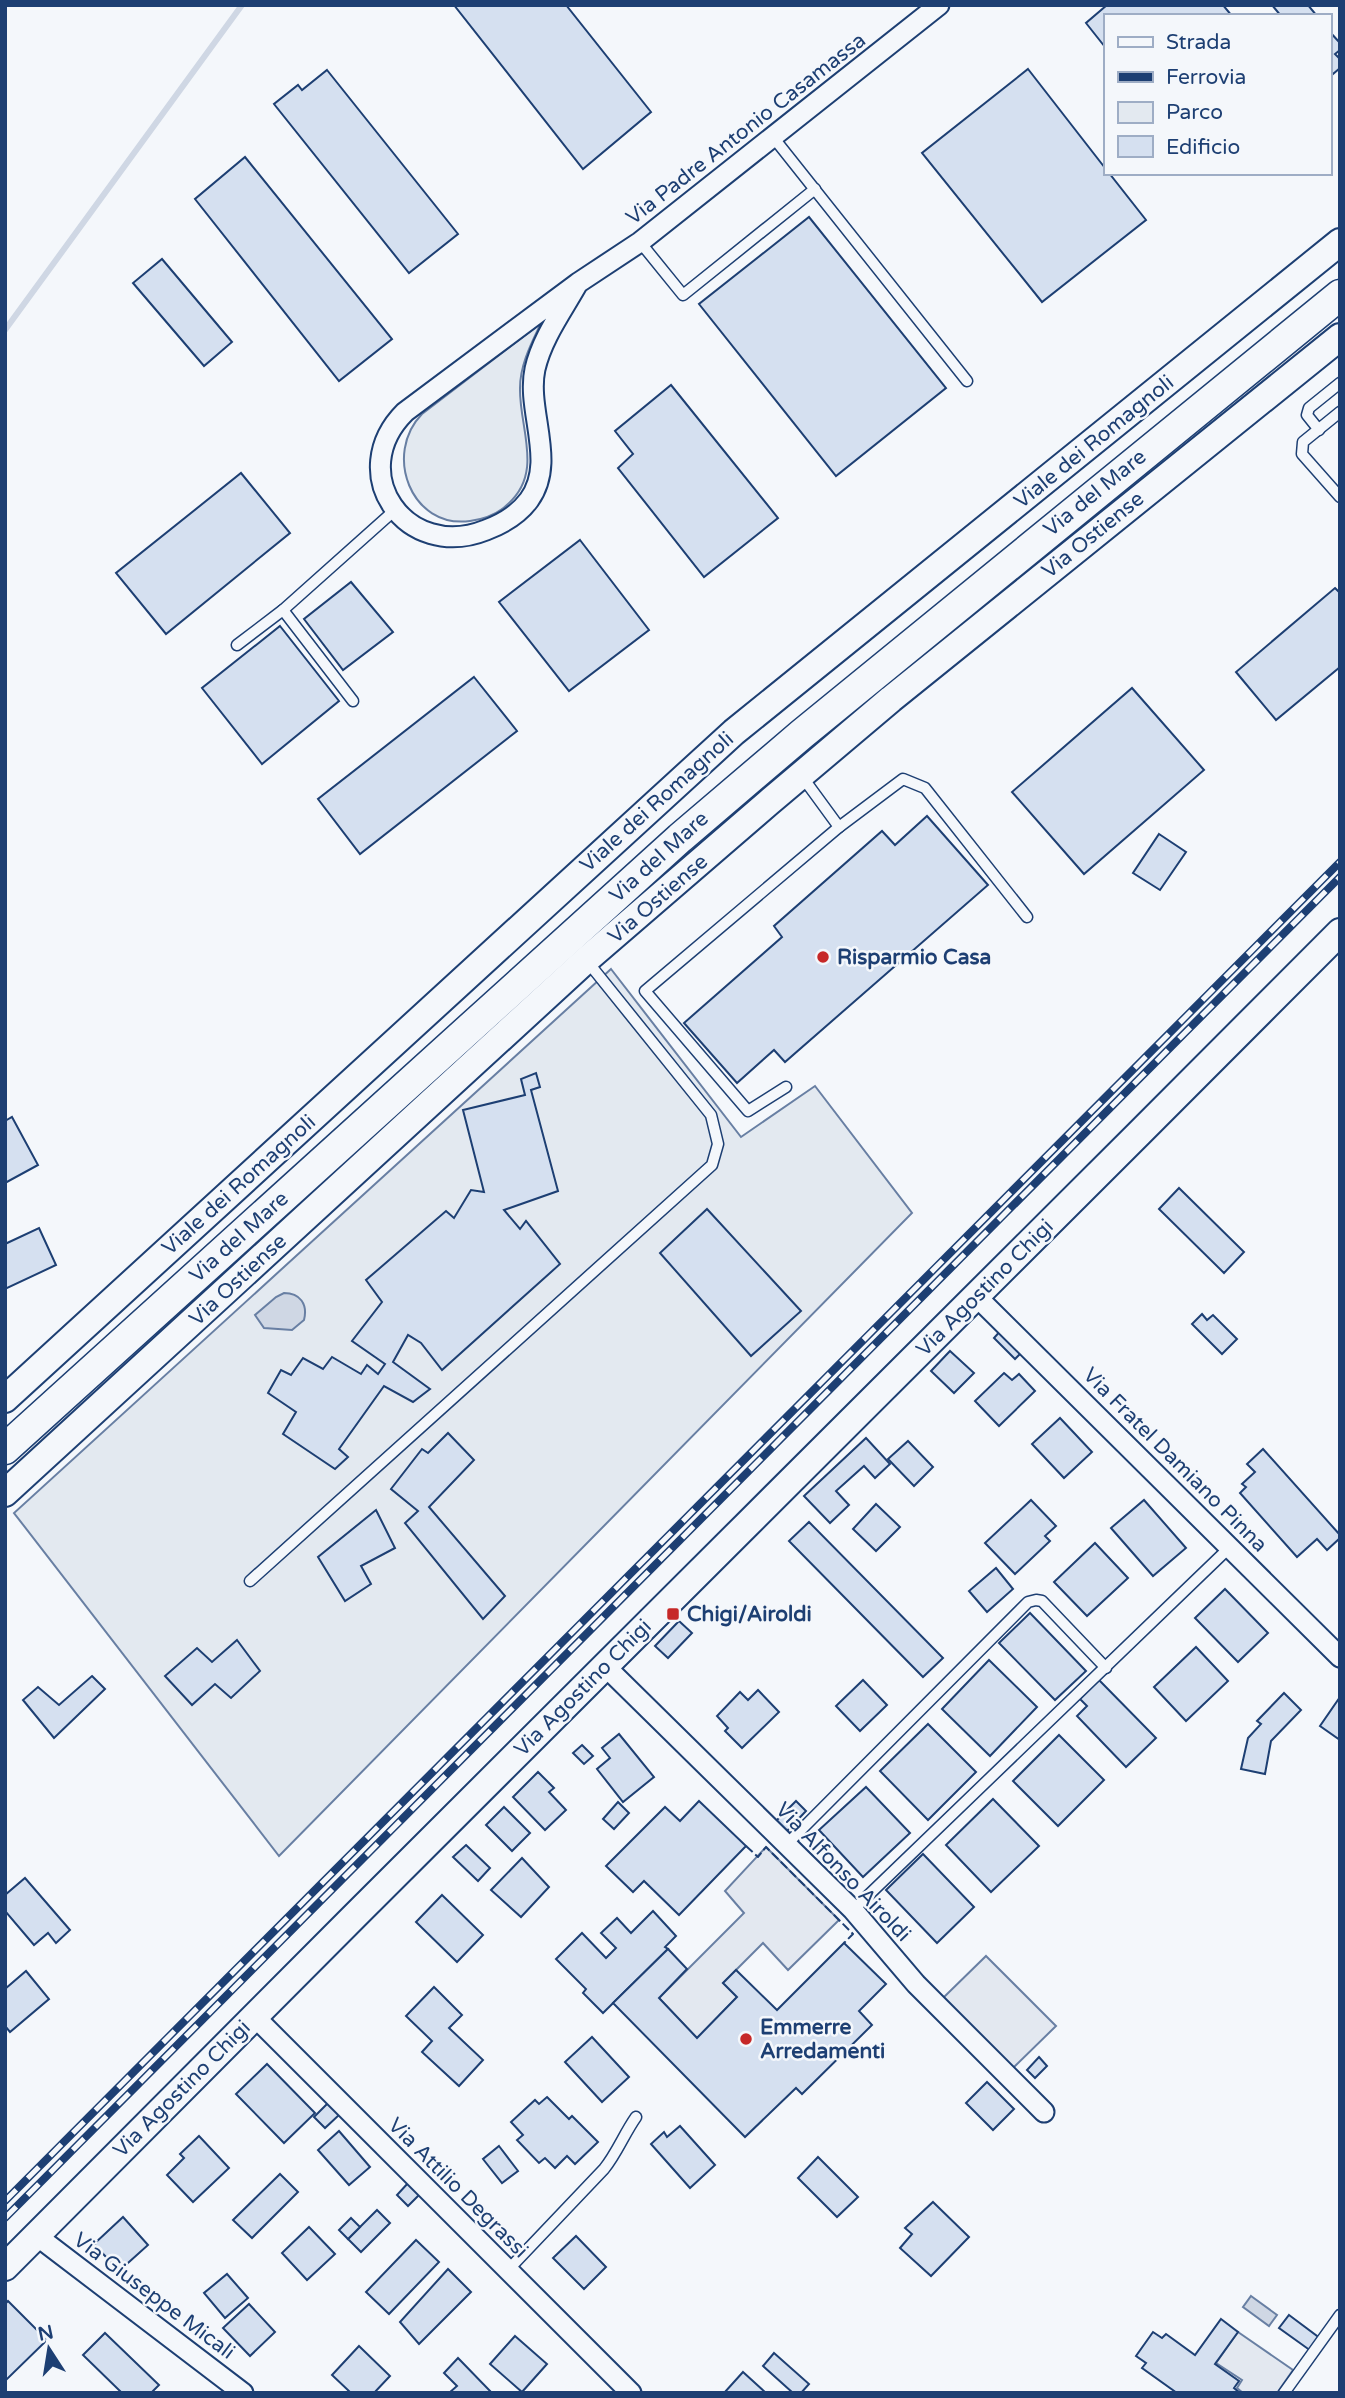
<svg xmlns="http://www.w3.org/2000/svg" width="1345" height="2398" font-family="'Varela Round',sans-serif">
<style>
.green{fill:#e3e9f0;stroke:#687fa3;stroke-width:2}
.parking{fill:#e3e8f0;stroke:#687fa3;stroke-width:2}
.water{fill:#cfd7e4;stroke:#687fa3;stroke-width:2}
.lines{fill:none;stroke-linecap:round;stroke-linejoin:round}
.stream{stroke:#cfd7e4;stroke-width:6}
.building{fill:#d5e0f0;stroke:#1d3f73;stroke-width:2}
.lane-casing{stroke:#1d3f73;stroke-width:13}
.street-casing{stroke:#1d3f73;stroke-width:23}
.secondary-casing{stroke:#1d3f73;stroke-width:30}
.primary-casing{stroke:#1d3f73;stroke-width:33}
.lane{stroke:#f4f7fb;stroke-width:10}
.street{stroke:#f4f7fb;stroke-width:19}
.secondary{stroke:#f4f7fb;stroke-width:26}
.primary{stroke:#f4f7fb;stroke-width:30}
.rail-casing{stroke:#1d3f73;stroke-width:8}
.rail{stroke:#f4f7fb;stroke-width:5;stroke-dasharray:16;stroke-linecap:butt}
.fence{stroke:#1d3f73;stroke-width:2;stroke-dasharray:9 3.5;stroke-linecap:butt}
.poi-dot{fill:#c62828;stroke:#f4f7fb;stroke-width:2.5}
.labels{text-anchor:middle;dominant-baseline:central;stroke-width:5;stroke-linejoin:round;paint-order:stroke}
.street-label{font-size:21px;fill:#1d3f73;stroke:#f4f7fb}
.poi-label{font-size:21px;font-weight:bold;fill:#1d3f73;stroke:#f4f7fb;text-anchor:start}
</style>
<rect width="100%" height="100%" fill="#f4f7fb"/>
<g class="green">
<path d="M541 323C531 344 520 365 520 388 519 428 544 472 508 504 498 514 485 519 470 521 411 529 383 454 422 414Z"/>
<polygon points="611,969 741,1137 815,1086 912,1213 279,1856 14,1513"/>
</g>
<g class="parking">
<polygon points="766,1847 839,1920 788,1970 763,1943 723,1983 737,1997 697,2038 659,1998 744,1913 725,1891"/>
<polygon points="986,1956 1056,2026 1013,2068 943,1998"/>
<polygon points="1238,2332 1293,2370 1277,2393 1243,2393 1237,2388 1242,2380 1216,2363"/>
</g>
<g class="water">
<path d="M284 1293C300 1293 308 1304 304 1320L292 1330 264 1328 255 1315 276 1297Z"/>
<polygon points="1251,2296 1277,2315 1269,2326 1243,2307"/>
</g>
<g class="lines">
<polyline class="stream" points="5,330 242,5"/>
</g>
<g class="building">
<polygon points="454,5 566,5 651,112 583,169"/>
<polygon points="1107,5 1223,5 1232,16 1105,16 1105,47 1086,23"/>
<polygon points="1272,5 1308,5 1317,16 1281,16"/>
<polygon points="1329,31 1340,43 1340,50 1335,54 1340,59 1340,68 1333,74 1329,68"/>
<polygon points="1028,69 1105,168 1105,173 1109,173 1146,220 1042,302 922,153"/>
<polygon points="327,70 458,234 409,273 274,104 298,85 302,90"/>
<polygon points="245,157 392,339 339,381 195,199"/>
<polygon points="809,217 946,388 836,476 699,304"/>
<polygon points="162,259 232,342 204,366 133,283"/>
<polygon points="671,385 778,518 704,577 618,468 633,454 615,431"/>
<polygon points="241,473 290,533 166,634 116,573"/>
<polygon points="580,540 649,630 569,691 499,602"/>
<polygon points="351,582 393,632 343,670 304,619"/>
<polygon points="1335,588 1340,593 1340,667 1276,720 1236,672"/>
<polygon points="280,626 339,701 262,764 202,688"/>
<polygon points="474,677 517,731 360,854 318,799"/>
<polygon points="1132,688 1204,770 1084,874 1012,792"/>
<polygon points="927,816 988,885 785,1062 774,1050 737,1083 684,1023 782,937 774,926 882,831 895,845"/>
<polygon points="1159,834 1186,852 1160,890 1133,873"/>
<polygon points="536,1073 540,1087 531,1090 558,1191 504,1210 520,1229 526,1221 560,1264 442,1370 421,1343 408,1335 393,1362 430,1389 413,1402 384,1386 339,1449 348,1457 335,1469 283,1434 296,1412 268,1393 281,1370 291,1375 303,1358 323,1369 332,1357 361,1374 367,1365 378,1374 385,1364 352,1341 382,1302 366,1280 446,1211 454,1218 471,1190 484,1192 463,1110 525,1095 521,1079"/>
<polygon points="12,1117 38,1165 5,1183 5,1121"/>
<polygon points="1179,1188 1244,1252 1224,1273 1159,1209"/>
<polygon points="707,1209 801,1311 751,1356 660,1253"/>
<polygon points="39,1228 56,1265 5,1289 5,1244"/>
<polygon points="1202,1314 1207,1320 1213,1315 1237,1339 1222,1354 1192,1324"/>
<polygon points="1002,1329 1023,1351 1015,1359 994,1338"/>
<polygon points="950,1351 974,1373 954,1393 931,1371"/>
<polygon points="1004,1373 1012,1380 1019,1374 1035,1391 999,1426 975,1401"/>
<polygon points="1060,1418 1092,1452 1064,1478 1032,1444"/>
<polygon points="448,1433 474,1460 429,1507 505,1596 483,1619 405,1523 418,1511 391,1489 422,1449 428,1453"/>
<polygon points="866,1438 890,1464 875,1478 864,1466 836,1491 849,1505 830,1523 804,1496"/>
<polygon points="908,1441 933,1467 914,1486 888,1459"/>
<polygon points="1263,1449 1340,1535 1340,1538 1327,1550 1317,1539 1297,1557 1240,1493 1246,1487 1242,1484 1255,1472 1247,1464"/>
<polygon points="1031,1500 1056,1526 1045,1536 1050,1541 1015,1574 985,1543"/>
<polygon points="1144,1500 1186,1548 1153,1576 1111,1528"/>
<polygon points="876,1504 900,1527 876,1551 853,1529"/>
<polygon points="376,1510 395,1548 361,1566 371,1584 345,1601 318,1557"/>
<polygon points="809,1522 943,1658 923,1677 789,1541"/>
<polygon points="1095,1543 1128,1578 1087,1616 1054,1582"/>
<polygon points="996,1568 1013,1589 987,1612 969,1591"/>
<polygon points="1225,1589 1268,1633 1238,1662 1195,1618"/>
<polygon points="1030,1613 1086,1671 1055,1700 999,1643"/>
<polygon points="679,1621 692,1633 668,1658 655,1646"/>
<polygon points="237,1640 260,1671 231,1698 215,1684 192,1705 165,1676 197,1648 212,1662"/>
<polygon points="1196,1647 1228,1681 1186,1721 1154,1687"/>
<polygon points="989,1660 1037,1707 990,1756 942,1709"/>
<polygon points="92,1676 105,1689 54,1738 23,1700 38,1687 59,1705"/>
<polygon points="863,1680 887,1705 860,1731 836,1706"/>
<polygon points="1099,1680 1156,1738 1126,1767 1077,1716 1087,1706 1080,1699"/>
<polygon points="758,1690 779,1712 742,1748 725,1731 728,1728 717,1716 740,1692 748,1700"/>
<polygon points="1284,1693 1301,1710 1271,1741 1265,1774 1241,1769 1248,1738 1261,1724 1257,1721"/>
<polygon points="1340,1697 1340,1740 1320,1726"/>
<polygon points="928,1724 976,1772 928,1820 880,1771"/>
<polygon points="619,1734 654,1777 623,1802 597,1769 610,1758 602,1748"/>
<polygon points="1059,1735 1104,1780 1058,1826 1013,1781"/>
<polygon points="582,1745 593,1756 584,1764 573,1753"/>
<polygon points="538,1772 554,1788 549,1792 566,1810 545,1830 513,1797"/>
<polygon points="866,1787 910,1833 863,1877 819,1830"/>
<polygon points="993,1799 1039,1846 991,1892 946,1845"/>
<polygon points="699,1801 746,1846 679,1915 644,1881 633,1892 606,1866 665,1807 680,1821"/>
<polygon points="796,1801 806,1811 787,1831 776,1821"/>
<polygon points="618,1802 629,1813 614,1829 603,1819"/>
<polygon points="504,1807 530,1833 512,1851 486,1825"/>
<polygon points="466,1845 490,1868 478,1881 453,1857"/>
<polygon points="923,1854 974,1907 937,1943 886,1890"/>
<polygon points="522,1858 549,1887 521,1917 491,1890"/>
<polygon points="25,1878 70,1930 56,1943 48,1933 34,1945 5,1911 5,1895"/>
<polygon points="442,1895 483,1935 457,1962 416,1922"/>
<polygon points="653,1911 676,1936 665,1947 668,1949 603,2013 583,1993 586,1989 556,1959 582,1933 606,1958 616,1948 601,1933 617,1918 631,1933"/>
<polygon points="844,1943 886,1984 859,2011 872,2025 802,2094 796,2088 745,2137 613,2003 668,1949 687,1969 659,1998 697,2038 737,1997 723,1983 736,1970 777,2010"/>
<polygon points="26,1971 49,1999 10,2032 5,2026 5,1989"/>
<polygon points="434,1987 462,2015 449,2028 483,2060 459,2086 422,2052 432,2041 406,2016"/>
<polygon points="592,2037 629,2077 602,2102 565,2062"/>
<polygon points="1039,2057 1047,2066 1035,2078 1027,2070"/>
<polygon points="267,2064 315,2113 284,2143 236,2094"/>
<polygon points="987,2082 1014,2109 993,2130 966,2103"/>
<polygon points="547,2097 569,2119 572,2116 598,2142 575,2164 567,2156 555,2168 545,2158 539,2163 517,2140 523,2135 511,2122 535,2100 539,2104"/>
<polygon points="328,2103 339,2115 325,2128 314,2117"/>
<polygon points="680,2126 715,2165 690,2188 651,2144 664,2132 667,2137"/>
<polygon points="339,2131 370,2167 349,2185 318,2150"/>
<polygon points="199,2136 229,2168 193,2202 167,2175 184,2158 180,2154"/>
<polygon points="499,2146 518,2171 502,2183 483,2159"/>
<polygon points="818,2157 858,2197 837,2217 798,2178"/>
<polygon points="280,2174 298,2192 252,2238 233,2220"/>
<polygon points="409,2182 421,2193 408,2206 397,2195"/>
<polygon points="933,2202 969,2237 931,2276 900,2248 912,2234 905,2228"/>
<polygon points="377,2210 390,2223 361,2252 348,2239"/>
<polygon points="123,2217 148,2245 119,2271 94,2244"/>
<polygon points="351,2218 360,2227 348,2239 339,2230"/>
<polygon points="309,2227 335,2254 307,2280 282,2253"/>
<polygon points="576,2236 606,2267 584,2289 553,2258"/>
<polygon points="416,2240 439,2262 389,2314 366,2292"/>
<polygon points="448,2269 471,2292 419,2344 400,2322"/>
<polygon points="227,2274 248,2298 225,2318 204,2293"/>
<polygon points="8,2301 47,2340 5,2381 5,2304"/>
<polygon points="249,2304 275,2332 250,2356 223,2328"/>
<polygon points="1289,2315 1321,2339 1311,2351 1279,2328"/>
<polygon points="1221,2319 1238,2332 1215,2364 1239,2381 1234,2388 1240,2393 1177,2393 1142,2368 1146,2363 1136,2356 1153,2332 1162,2338 1166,2334 1195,2355"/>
<polygon points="105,2333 159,2385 151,2393 122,2393 83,2355"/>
<polygon points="515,2336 547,2364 522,2392 490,2364"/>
<polygon points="359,2346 390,2376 374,2393 351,2393 332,2375"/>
<polygon points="774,2353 809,2384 801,2393 793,2393 763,2366"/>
<polygon points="458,2358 492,2393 449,2393 457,2386 444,2373"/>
<polygon points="743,2372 766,2393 724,2393"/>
</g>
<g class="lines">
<g class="lane-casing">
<g id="lane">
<polyline points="773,137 967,381"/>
<polyline points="640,242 683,295 815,189"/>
<polyline points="1340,412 1303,442 1302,454 1340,497"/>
<polyline points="1319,430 1307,415 1309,408 1340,383"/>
<polyline points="283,610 353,701"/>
<polyline points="237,645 283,610 395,510"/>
<polyline points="839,827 903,779 925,788 1027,917"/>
<polyline points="786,1087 748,1111 645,991 839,827 801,775"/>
<polyline points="250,1581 712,1165 718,1144 711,1115 587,961"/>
<polyline points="787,1844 1028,1602 1036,1600 1042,1601 1106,1668"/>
<polyline points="853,1910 1230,1547"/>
<path d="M508 2270 604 2169C617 2153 624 2134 636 2117"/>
<polyline points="1284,2393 1340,2315"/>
</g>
</g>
<g class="street-casing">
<g id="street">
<path d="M578 283C563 310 542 338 535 369 526 411 557 462 529 500 518 515 502 524 486 530 406 562 344 473 405 412L578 283 640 242 939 5"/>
<polyline points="977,1297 1340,1657"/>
<polyline points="605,1666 853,1910 916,1984 1044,2112"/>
<polyline points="254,2016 631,2393"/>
<polyline points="37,2236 243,2393"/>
</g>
</g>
<g class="secondary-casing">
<g id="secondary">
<polyline points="5,1399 734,732 1340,242"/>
<polyline points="5,1493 586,960 768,803 891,699 1340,337"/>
<path d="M5 2267C448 1820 896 1378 1340 932"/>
</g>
</g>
<g class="primary-casing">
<polyline id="primary" points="5,1449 680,838 802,734 1340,295"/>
</g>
<use href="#lane" class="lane"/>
<use href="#street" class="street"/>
<use href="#secondary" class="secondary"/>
<use href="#primary" class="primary"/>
<g class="rail-casing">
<g id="rail">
<polyline points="5,2201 1340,862"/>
<polyline points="5,2218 1340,877"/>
</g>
</g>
<use href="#rail" class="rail"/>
<polyline class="fence" points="746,1846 758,1857 766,1847 853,1934 844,1943"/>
</g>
<g class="poi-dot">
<circle cx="823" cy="957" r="7"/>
<rect x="666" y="1607" width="14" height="14" rx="3.5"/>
<circle cx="746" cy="2039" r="7"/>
</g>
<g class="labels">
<g class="street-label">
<text transform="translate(746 129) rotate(-38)">Via Padre Antonio Casamassa</text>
<text transform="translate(1094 442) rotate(-39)">Viale dei Romagnoli</text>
<text transform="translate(1095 493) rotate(-39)">Via del Mare</text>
<text transform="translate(1093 535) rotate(-39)">Via Ostiense</text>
<text transform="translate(657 802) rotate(-42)">Viale dei Romagnoli</text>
<text transform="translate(659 857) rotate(-42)">Via del Mare</text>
<text transform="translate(658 899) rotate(-41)">Via Ostiense</text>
<text transform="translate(239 1185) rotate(-42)">Viale dei Romagnoli</text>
<text transform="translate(239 1237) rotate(-42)">Via del Mare</text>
<text transform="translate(238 1280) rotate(-43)">Via Ostiense</text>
<text transform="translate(985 1288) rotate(-45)">Via Agostino Chigi</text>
<text transform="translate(1175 1460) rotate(45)">Via Fratel Damiano Pinna</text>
<text transform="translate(583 1688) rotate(-45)">Via Agostino Chigi</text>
<text transform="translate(843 1872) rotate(46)">Via Alfonso Airoldi</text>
<text transform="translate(182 2089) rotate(-45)">Via Agostino Chigi</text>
<text transform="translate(458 2188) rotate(45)">Via Attilio Degrassi</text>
<text transform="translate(154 2296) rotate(37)">Via Giuseppe Micali</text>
</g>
<g class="poi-label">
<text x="837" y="957">Risparmio Casa</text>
<text x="687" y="1614">Chigi/Airoldi</text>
<text x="760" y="2027">Emmerre<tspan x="760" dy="24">Arredamenti</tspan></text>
</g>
</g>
<rect width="1345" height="2398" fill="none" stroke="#1d3f73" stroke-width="14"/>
<rect x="1104" y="14" width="228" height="161" fill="#f4f7fb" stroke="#9eadc5" stroke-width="2"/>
<rect x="1118" y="37" width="35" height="10" fill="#f4f7fb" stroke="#9eadc5" stroke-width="2"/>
<text x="1166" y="49" font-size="21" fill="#1d3f73">Strada</text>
<rect x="1118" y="72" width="35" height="10" fill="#1d3f73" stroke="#9eadc5" stroke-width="2"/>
<text x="1166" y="84" font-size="21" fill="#1d3f73">Ferrovia</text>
<rect x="1118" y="102" width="35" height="21" fill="#e3e9f0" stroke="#9eadc5" stroke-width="2"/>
<text x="1166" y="119" font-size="21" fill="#1d3f73">Parco</text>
<rect x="1118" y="136" width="35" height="21" fill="#d5e0f0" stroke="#9eadc5" stroke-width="2"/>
<text x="1166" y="154" font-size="21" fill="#1d3f73">Edificio</text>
<g transform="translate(49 2349) rotate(348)" stroke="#f4f7fb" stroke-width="5" paint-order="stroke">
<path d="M0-5L12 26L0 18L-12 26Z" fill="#1d3f73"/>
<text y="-10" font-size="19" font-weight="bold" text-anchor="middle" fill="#1d3f73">N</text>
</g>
</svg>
